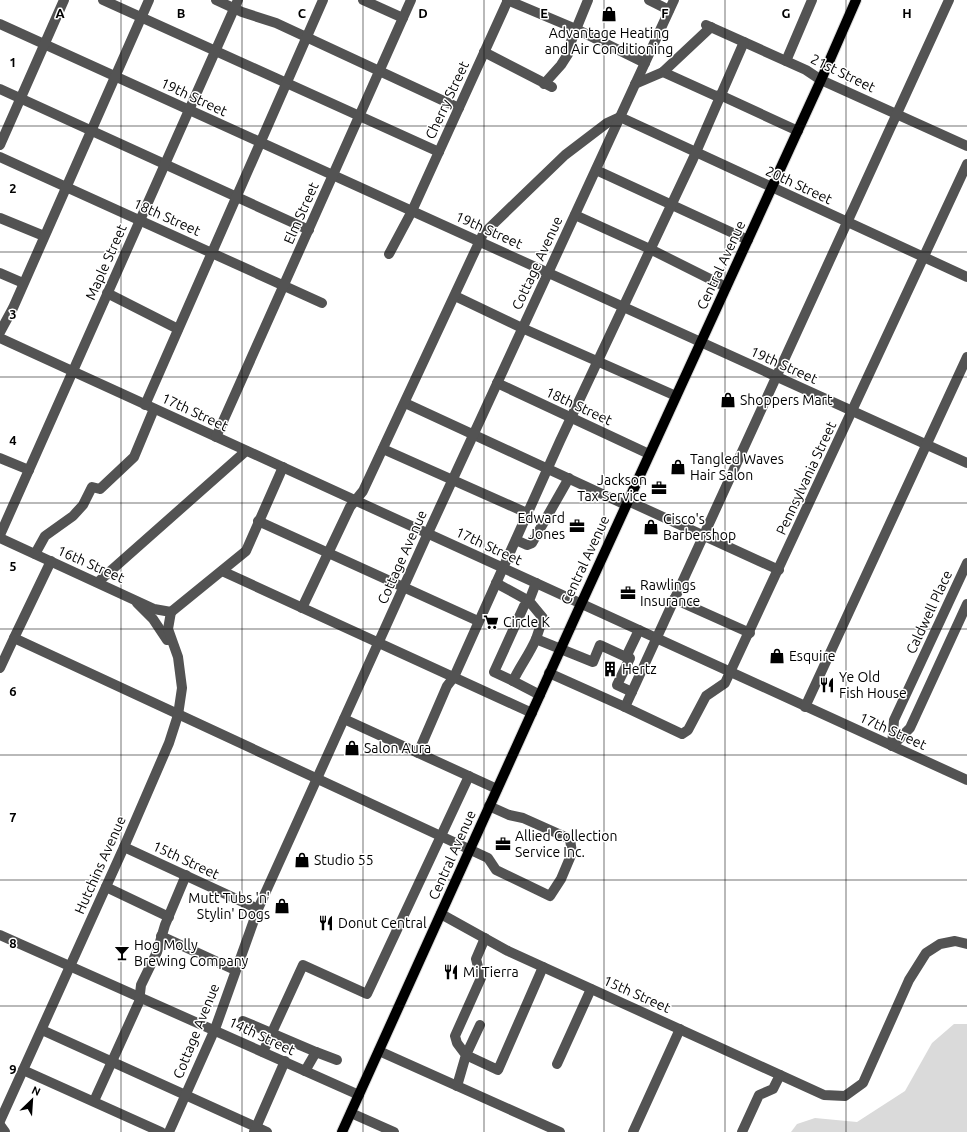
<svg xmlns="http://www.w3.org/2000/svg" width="967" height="1132" font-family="Ubuntu,sans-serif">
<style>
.green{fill:#dadada}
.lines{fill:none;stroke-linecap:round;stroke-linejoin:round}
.major-casing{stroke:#dbdbdb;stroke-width:12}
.minor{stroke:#535353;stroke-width:10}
.major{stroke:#000;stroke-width:10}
.grid{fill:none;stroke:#000;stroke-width:1;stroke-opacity:0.55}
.labels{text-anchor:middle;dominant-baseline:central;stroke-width:3;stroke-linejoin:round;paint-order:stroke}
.poi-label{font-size:14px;fill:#000;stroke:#fff;text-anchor:start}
.street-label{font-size:14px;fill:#000;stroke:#fff}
.grid-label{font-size:13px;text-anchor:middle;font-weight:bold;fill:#000;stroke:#fff;stroke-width:3;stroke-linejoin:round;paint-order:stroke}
</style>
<rect width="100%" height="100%" fill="#fff"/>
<polygon class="green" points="954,1024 967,1024 967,1132 791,1132 797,1124 815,1118 857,1122 905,1091 932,1043"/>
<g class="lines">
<g class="major-casing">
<polyline id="major" points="342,1132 581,604 821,80 856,0"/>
</g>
<g class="minor">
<polyline points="103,0 439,152"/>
<polyline points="216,0 242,12 276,23 459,108"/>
<polyline points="363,0 403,18"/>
<polyline points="507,0 576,29 645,63"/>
<polyline points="649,0 669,10"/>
<polyline points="0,24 967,463"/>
<polyline points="706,25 806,70 821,80 967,146"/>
<polyline points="484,52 552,87"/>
<polyline points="786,61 812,0"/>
<polyline points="663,72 716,96 720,95 798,131"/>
<polyline points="544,84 561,65 568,54 570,44 588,0"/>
<polyline points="635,84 663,72 711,27"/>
<polyline points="0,89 309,230"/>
<polyline points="0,145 64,0"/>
<polyline points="0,157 322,303"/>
<polyline points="596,170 748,240"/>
<polyline points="575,215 650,249 726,287"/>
<polyline points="0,218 44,236"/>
<polyline points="389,254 412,211 508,0"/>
<polyline points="0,273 23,283"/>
<polyline points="107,293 178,329"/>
<polyline points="455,296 522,328 676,396"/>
<polyline points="0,332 13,308 149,0"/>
<polyline points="0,338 967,780"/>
<polyline points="497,383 649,454"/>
<polyline points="405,403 626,505"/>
<polyline points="145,405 323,0"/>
<polyline points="216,437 411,0"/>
<polyline points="383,449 527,513"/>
<polyline points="0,458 29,470"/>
<polyline points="628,501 779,570"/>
<polyline points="258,521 478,621"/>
<polyline points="0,535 238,0"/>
<polyline points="0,538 154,609 171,612"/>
<polyline points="516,540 527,545 532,543 569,478"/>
<polyline points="35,554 45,536 73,516 83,505 92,487 100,489 134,457 154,409"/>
<polyline points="51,561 14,638 488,858 496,870 550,896 561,879 572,853 570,839 523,818 509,815 489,806"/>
<polyline points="222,571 532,713"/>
<polyline points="98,582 246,451"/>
<polyline points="496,583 529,601 524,606 494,672 513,681"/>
<polyline points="536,583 529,601 543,618 536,639"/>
<polyline points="674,599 750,633"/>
<polyline points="137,603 153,619 167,640"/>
<polyline points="302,608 350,507 363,491 483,234 565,155 607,123 620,117 967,277"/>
<polyline points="171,612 246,551 283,467"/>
<polyline points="626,657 630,658 617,685 632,692"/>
<polyline points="0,668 14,638"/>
<polyline points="549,673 625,707 949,0"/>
<path d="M540 695 513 681C520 666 529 655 536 639L593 662 600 645 626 657 639 630"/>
<polyline points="625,707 682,734 688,730 706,696 725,683 967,164"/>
<polyline points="805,707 967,357"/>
<polyline points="344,719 497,789"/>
<polyline points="892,746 894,720 967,563"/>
<polyline points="892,746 910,728 967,604"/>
<polyline points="418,753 447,686 454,677 560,441 693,159 744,42"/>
<polyline points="124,847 258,909"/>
<polyline points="106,887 169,917"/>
<polyline points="441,914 508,951 824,1095 845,1096 863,1083 909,980 926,953 940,944 955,941 967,944"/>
<polyline points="0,935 359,1095"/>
<polyline points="161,936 235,970"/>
<polyline points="243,1021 316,1052"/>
<polyline points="480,1025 466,1055 498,1070 543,967"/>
<polyline points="42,1030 267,1132"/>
<polyline points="379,1051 560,1132"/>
<polyline points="263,1052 303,965 367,994 469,776"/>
<polyline points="557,1064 591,989"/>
<polyline points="23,1070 161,1132"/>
<polyline points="305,1071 316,1052 337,1060"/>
<polyline points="457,1086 466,1055 457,1043 455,1036 481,978 476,959 485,938"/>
<polyline points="94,1101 139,1002 141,985 157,952 165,925 186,875"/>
<polyline points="351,1113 394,1132"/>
<polyline points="0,1121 124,847 169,743 178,715 182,688 178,657 168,629 171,612"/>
<polyline points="0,1125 5,1132"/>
<polyline points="169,1132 215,1029 258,909 428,533 674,0"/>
<polyline points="254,1132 285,1061"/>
<polyline points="633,1132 680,1029"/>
<polyline points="742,1132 759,1095 773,1089 780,1075"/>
</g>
<use href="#major" class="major"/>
</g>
<path class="grid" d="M121 0V1132M242 0V1132M363 0V1132M484 0V1132M604 0V1132M725 0V1132M846 0V1132M0 126H967M0 252H967M0 377H967M0 503H967M0 629H967M0 755H967M0 880H967M0 1006H967"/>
<defs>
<g id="shop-bare" transform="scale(1.2)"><path d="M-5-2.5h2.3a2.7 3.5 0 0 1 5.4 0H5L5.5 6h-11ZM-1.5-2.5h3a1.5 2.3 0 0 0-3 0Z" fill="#000" stroke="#fff" stroke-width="2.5" paint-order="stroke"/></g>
<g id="office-bare" transform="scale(1.2)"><path d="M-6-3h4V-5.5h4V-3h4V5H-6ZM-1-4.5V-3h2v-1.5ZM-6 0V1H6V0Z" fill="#000" stroke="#fff" stroke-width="2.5" paint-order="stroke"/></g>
<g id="supermarket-bare" transform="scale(1.2)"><path d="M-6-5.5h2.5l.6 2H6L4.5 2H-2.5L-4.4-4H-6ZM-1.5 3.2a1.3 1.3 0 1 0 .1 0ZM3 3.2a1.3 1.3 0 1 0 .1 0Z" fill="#000" stroke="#fff" stroke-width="2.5" paint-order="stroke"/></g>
<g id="building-bare" transform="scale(1.2)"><path d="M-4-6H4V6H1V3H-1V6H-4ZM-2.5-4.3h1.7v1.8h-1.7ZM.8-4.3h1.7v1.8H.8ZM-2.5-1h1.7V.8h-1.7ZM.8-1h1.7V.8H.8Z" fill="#000" stroke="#fff" stroke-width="2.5" paint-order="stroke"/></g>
<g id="restaurant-bare" transform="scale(1.2)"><path d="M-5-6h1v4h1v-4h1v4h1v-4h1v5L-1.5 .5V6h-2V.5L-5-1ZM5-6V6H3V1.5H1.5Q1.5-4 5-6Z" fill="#000" stroke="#fff" stroke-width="2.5" paint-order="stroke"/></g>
<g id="bar-bare" transform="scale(1.2)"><path d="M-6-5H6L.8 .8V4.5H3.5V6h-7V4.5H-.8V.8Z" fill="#000" stroke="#fff" stroke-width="2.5" paint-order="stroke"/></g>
</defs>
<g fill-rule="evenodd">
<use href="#shop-bare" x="609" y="14"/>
<use href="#shop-bare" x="728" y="400"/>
<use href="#shop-bare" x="678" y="467"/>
<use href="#office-bare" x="659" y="488"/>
<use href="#office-bare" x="577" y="526"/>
<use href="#shop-bare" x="651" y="527"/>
<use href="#office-bare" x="628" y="593"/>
<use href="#supermarket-bare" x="491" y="622"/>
<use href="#shop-bare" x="777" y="656"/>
<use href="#building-bare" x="610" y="669"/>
<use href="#restaurant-bare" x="827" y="685"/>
<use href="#shop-bare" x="352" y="748"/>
<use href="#office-bare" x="503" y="844"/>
<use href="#shop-bare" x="302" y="860"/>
<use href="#shop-bare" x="282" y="906"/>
<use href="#restaurant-bare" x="326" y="923"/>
<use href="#bar-bare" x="122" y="953"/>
<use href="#restaurant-bare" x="451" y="972"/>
</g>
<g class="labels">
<g class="poi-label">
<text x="609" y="33" text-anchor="middle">Advantage Heating<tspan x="609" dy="16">and Air Conditioning</tspan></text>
<text x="740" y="400">Shoppers Mart</text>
<text x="690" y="459">Tangled Waves<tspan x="690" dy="16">Hair Salon</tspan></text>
<text x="647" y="480" text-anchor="end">Jackson<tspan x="647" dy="16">Tax Service</tspan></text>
<text x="565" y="518" text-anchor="end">Edward<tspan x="565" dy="16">Jones</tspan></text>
<text x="663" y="519">Cisco's<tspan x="663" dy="16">Barbershop</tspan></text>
<text x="640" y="585">Rawlings<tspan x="640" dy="16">Insurance</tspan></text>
<text x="503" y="622">Circle K</text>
<text x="789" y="656">Esquire</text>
<text x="622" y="669">Hertz</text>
<text x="839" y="677">Ye Old<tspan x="839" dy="16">Fish House</tspan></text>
<text x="364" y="748">Salon Aura</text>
<text x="515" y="836">Allied Collection<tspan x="515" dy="16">Service Inc.</tspan></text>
<text x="314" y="860">Studio 55</text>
<text x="270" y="898" text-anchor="end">Mutt Tubs 'n'<tspan x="270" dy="16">Stylin' Dogs</tspan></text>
<text x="338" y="923">Donut Central</text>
<text x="134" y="945">Hog Molly<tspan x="134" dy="16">Brewing Company</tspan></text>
<text x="463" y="972">Mi Tierra</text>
</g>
<g class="street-label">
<text transform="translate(843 73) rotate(26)">21st Street</text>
<text transform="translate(194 97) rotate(25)">19th Street</text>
<text transform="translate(447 100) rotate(-65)">Cherry Street</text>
<text transform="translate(799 185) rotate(25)">20th Street</text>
<text transform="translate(301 213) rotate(-66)">Elm Street</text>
<text transform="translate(167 217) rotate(24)">18th Street</text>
<text transform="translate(489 230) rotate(24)">19th Street</text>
<text transform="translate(106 262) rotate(-66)">Maple Street</text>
<text transform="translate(537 263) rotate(-65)">Cottage Avenue</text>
<text transform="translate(721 265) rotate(-65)">Central Avenue</text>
<text transform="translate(784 365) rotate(24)">19th Street</text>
<text transform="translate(579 406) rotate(25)">18th Street</text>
<text transform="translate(195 412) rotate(25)">17th Street</text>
<text transform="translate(806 478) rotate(-65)">Pennsylvania Street</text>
<text transform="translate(489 546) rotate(25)">17th Street</text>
<text transform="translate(402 557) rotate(-66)">Cottage Avenue</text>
<text transform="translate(585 560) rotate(-65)">Central Avenue</text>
<text transform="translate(91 564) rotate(24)">16th Street</text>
<text transform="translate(929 612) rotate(-65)">Caldwell Place</text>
<text transform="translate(893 731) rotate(24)">17th Street</text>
<text transform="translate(452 855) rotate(-66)">Central Avenue</text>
<text transform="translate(186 860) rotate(25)">15th Street</text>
<text transform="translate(100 865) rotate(-66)">Hutchins Avenue</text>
<text transform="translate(637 994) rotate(24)">15th Street</text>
<text transform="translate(196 1031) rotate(-68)">Cottage Avenue</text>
<text transform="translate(262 1036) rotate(25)">14th Street</text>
</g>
</g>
<g class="grid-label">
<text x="60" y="18">A</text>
<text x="181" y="18">B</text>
<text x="302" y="18">C</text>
<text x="423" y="18">D</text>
<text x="544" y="18">E</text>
<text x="665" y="18">F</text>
<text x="786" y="18">G</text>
<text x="907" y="18">H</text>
<text x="13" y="67">1</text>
<text x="13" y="193">2</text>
<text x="13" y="319">3</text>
<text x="13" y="445">4</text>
<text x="13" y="571">5</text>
<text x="13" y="696">6</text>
<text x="13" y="822">7</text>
<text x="13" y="948">8</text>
<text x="13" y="1074">9</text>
</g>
<g transform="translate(32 1100) rotate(25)" stroke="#ffffff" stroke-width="3" paint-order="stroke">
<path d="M0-3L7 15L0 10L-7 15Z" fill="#000000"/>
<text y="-6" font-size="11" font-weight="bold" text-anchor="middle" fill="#000000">N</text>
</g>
</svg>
